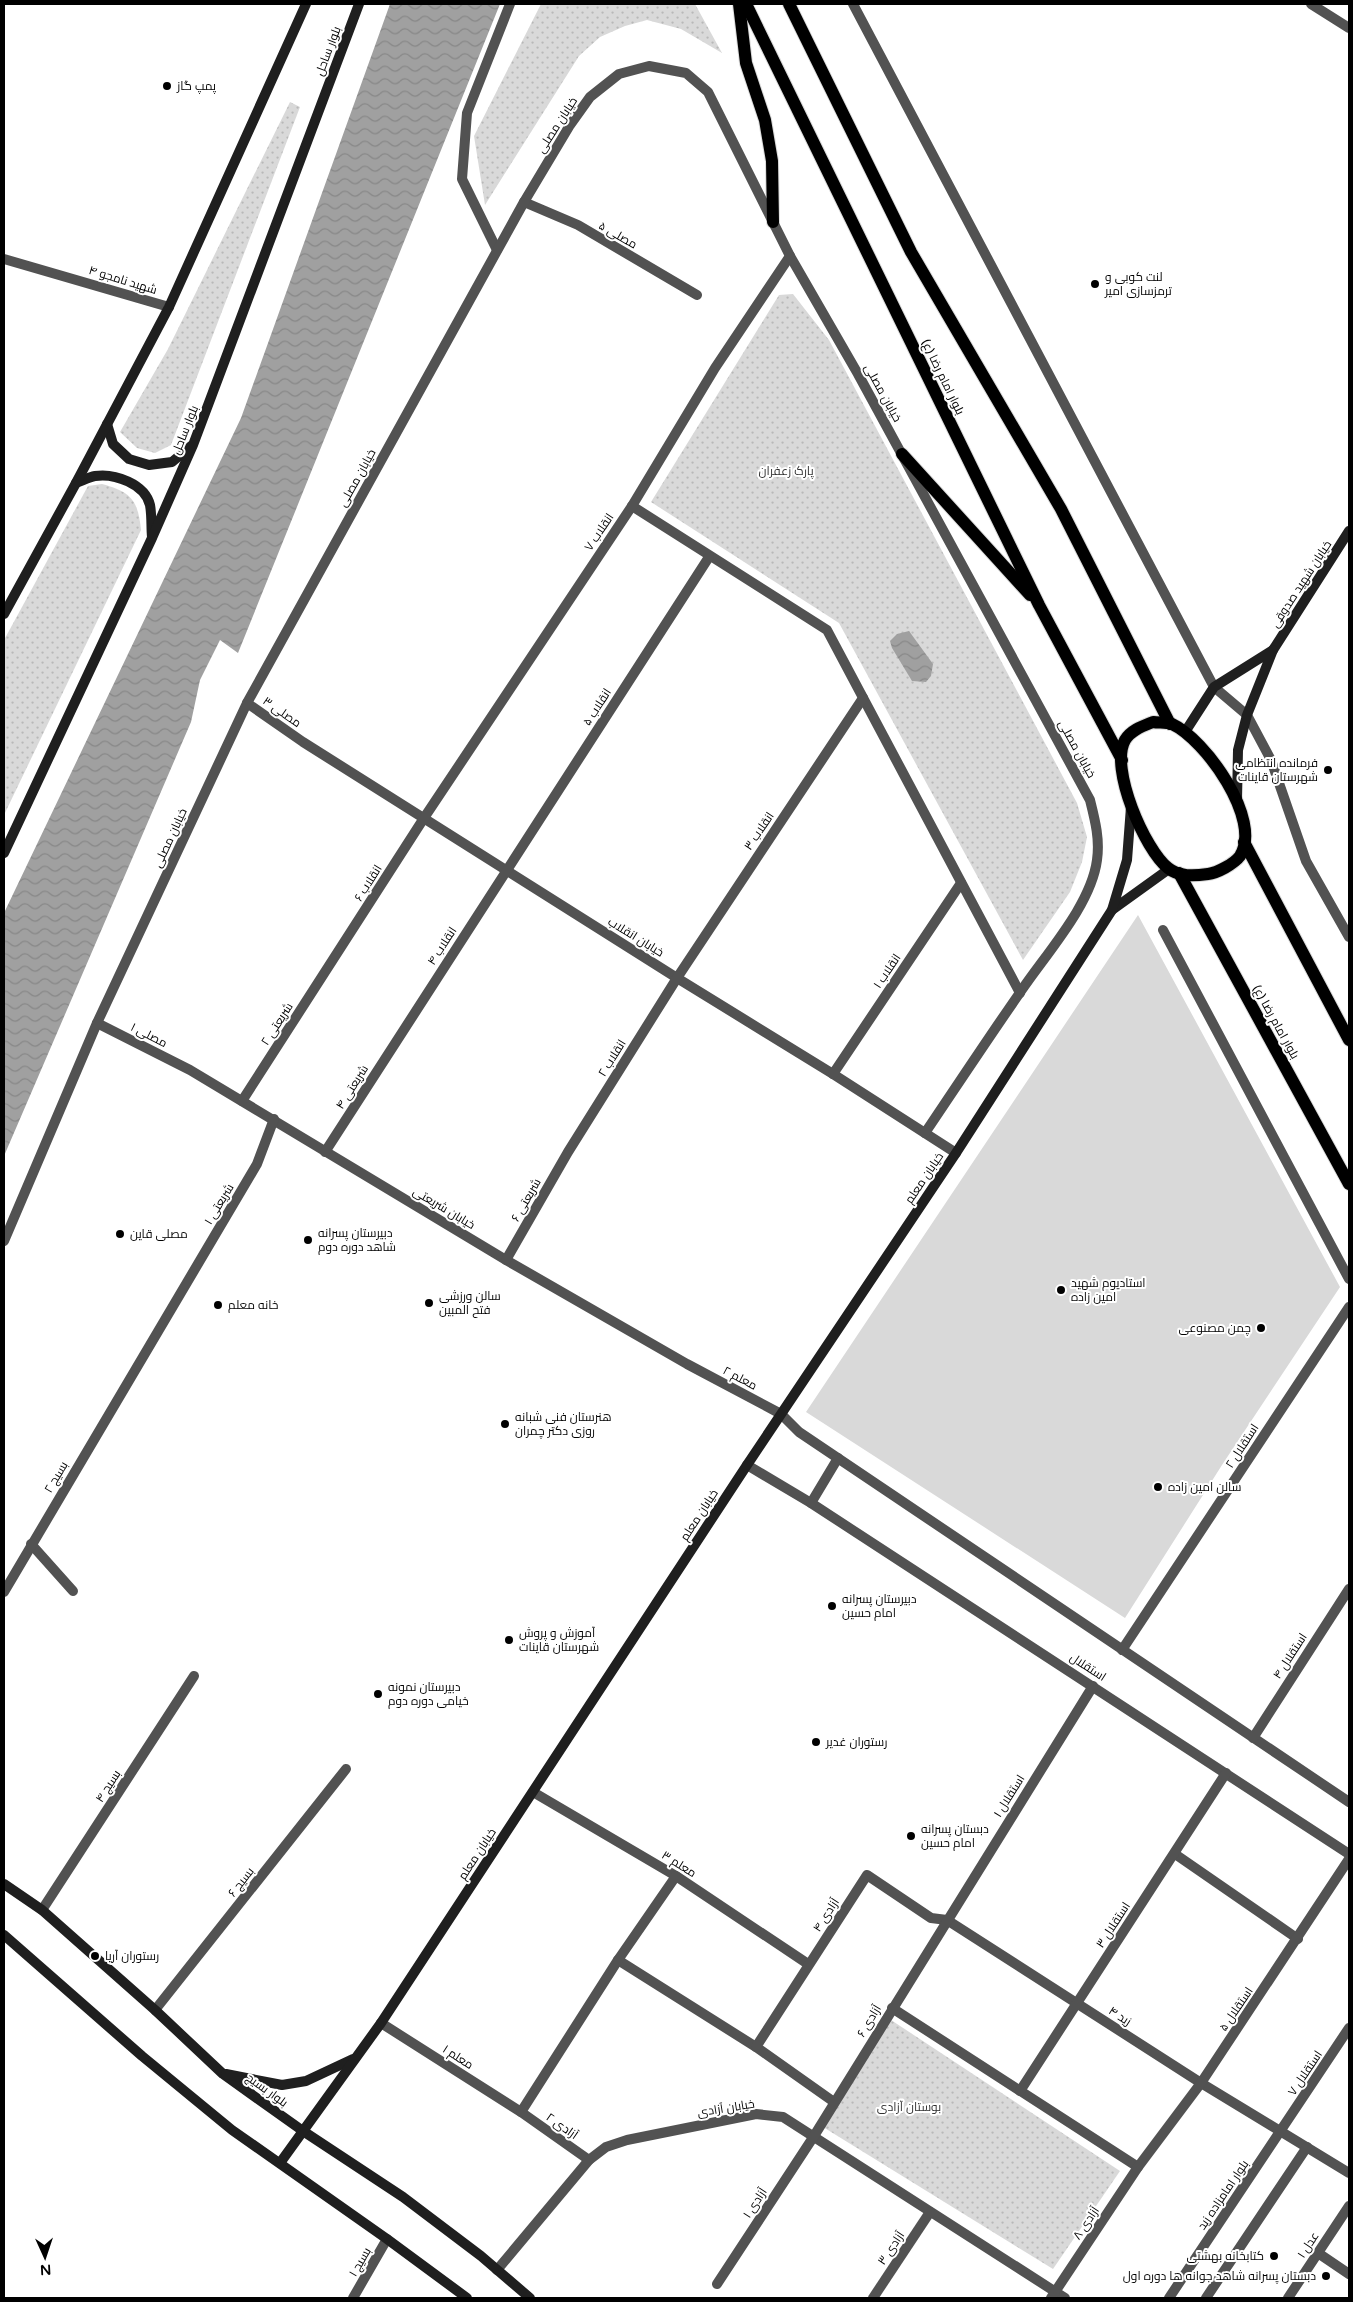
<svg xmlns="http://www.w3.org/2000/svg" width="1353" height="2302" font-family="'Varela Round',Cairo,sans-serif">
<style>
.park{fill:url(#park-dots)}
.pitch{fill:#d9d9d9}
.water{fill:url(#water-waves)}
.lines{fill:none;stroke-linecap:round;stroke-linejoin:round}
.primary-casing{stroke:#dbdbdb;stroke-width:14}
.street{stroke:#525252;stroke-width:10}
.secondary{stroke:#1f1f1f;stroke-width:10}
.primary{stroke:#000;stroke-width:12}
.poi-dot{fill:#000;stroke:#fff;stroke-width:2}
.labels{text-anchor:middle;dominant-baseline:central;stroke-width:4;stroke-linejoin:round;paint-order:stroke}
.street-label{font-size:12px;fill:#000;stroke:#fff}
.poi-label{font-size:12px;fill:#000;stroke:#fff;text-anchor:start}
.park-label{font-size:12px;fill:#303030;stroke:#fff}
</style>
<defs>
<pattern id="park-dots" width="8" height="8" patternUnits="userSpaceOnUse" patternTransform="scale(1.25)"><rect width="8" height="8" fill="#d9d9d9"/><path d="M2 2h.1M6 6h.1" fill="none" stroke="#b8b8b8" stroke-width="1.8" stroke-linecap="round"/></pattern>
<pattern id="water-waves" width="16" height="10" patternUnits="userSpaceOnUse" patternTransform="scale(1.25)"><rect width="16" height="10" fill="#a0a0a0"/><path d="M0 5q4-4 8 0t8 0" fill="none" stroke="#888"/></pattern>
</defs>
<rect width="100%" height="100%" fill="#fff"/>
<g class="park">
<polygon points="541,4 695,4 722,53 681,29 647,20 625,26 600,37 579,56 485,205 474,136"/>
<polygon points="290,102 300,107 171,445 155,453 137,448 120,432 168,349"/>
<polygon points="793,294 829,340 1077,803 1087,837 1082,862 1070,892 1023,960 839,623 651,502 779,295"/>
<path d="M102 484C131 492 138 500 141 530L4 815V640L88 486Z"/>
<polygon points="888,2018 1120,2171 1053,2269 823,2127"/>
</g>
<polygon class="pitch" points="1138,915 1340,1287 1222,1465 1125,1618 806,1412"/>
<g class="water">
<polygon points="390,4 500,4 238,653 220,640 200,680 191,722 4,1156 4,913 241,418"/>
<polygon points="909,631 933,664 931,676 926,682 912,681 892,648 890,641 897,634"/>
</g>
<g class="lines">
<g class="primary-casing">
<g id="primary">
<polyline points="739,4 746,63 765,120 772,161 773,222"/>
<polyline points="746,4 1039,605 1122,760"/>
<polyline points="789,4 911,252 1061,509 1170,724"/>
<polyline points="902,454 1030,595"/>
<path d="M1153 722C1159 723 1166 722 1172 724 1205 739 1263 820 1240 856 1234 864 1217 873 1208 874 1194 876 1179 877 1168 868 1145 850 1109 768 1125 740 1131 730 1143 726 1153 722Z"/>
<polyline points="1244,842 1349,1040"/>
<polyline points="1179,873 1349,1184"/>
</g>
</g>
<g class="street">
<polyline points="853,4 1214,687 1247,715 1271,760 1306,861 1349,937"/>
<polyline points="1311,4 1349,28"/>
<polyline points="524,202 578,225 697,295"/>
<polyline points="497,250 462,179 467,113 510,4"/>
<polyline points="4,259 169,307"/>
<polyline points="632,506 827,630 1020,993"/>
<polyline points="247,703 303,742 677,978 833,1074 956,1153"/>
<polyline points="1163,930 1349,1279"/>
<polyline points="97,1023 190,1070 506,1260 687,1364 781,1414 799,1432 1349,1802"/>
<polyline points="833,1074 961,883"/>
<polyline points="242,1101 424,818 632,506 715,368 790,256"/>
<polyline points="325,1152 709,557"/>
<path d="M4 1241 97 1023 247 703 524 202 570 125 590 97 619 74 649 66 686 73 708 92 790 256 858 374 1090 800C1095 820 1100 839 1097 860 1091 906 1044 956 1019 994 987 1040 956 1087 925 1133"/>
<polyline points="506,1260 568,1152 677,978 863,698"/>
<polyline points="747,1465 811,1503 1349,1854"/>
<polyline points="811,1503 838,1458"/>
<polyline points="31,1544 73,1591"/>
<polyline points="4,1592 257,1164 274,1119"/>
<polyline points="1122,1650 1349,1307"/>
<polyline points="1253,1738 1349,1589"/>
<polyline points="533,1792 676,1876 808,1964"/>
<polyline points="1175,1854 1298,1939"/>
<polyline points="42,1910 194,1676"/>
<polyline points="618,1960 756,2047 834,2102"/>
<polyline points="892,2008 1138,2167"/>
<polyline points="155,2010 346,1769"/>
<polyline points="381,2023 521,2112 589,2160"/>
<polyline points="756,2047 867,1875 931,1918 947,1920 1201,2083 1349,2173"/>
<polyline points="1020,2091 1226,1773"/>
<polyline points="521,2112 618,1960 676,1876"/>
<polyline points="1318,2253 1349,2274"/>
<polyline points="497,2270 589,2160 606,2147 627,2140 756,2114 783,2117 1065,2298"/>
<polyline points="717,2284 814,2136 1093,1686"/>
<polyline points="353,2298 387,2239"/>
<polyline points="873,2298 930,2212"/>
<polyline points="1051,2298 1138,2167 1201,2083 1349,1859"/>
<polyline points="1169,2298 1349,2028"/>
<polyline points="1206,2298 1307,2147"/>
<polyline points="1288,2298 1349,2206"/>
</g>
<g class="secondary">
<polyline points="107,424 113,444 129,459 149,465 172,462 191,446"/>
<path d="M76 483C82 481 89 477 95 476 115 473 145 484 150 505 152 516 151 527 152 537"/>
<polyline points="4,614 76,483 169,307 306,4"/>
<polyline points="1273,650 1349,531"/>
<polyline points="1185,732 1214,687 1273,650 1247,715 1238,750 1237,801"/>
<polyline points="4,853 152,538 193,445 359,4"/>
<polyline points="1112,910 1169,869"/>
<polyline points="4,1884 42,1910 155,2010 223,2074 303,2131 403,2197 481,2256 530,2298"/>
<polyline points="4,1935 142,2056 232,2130 387,2239 467,2298"/>
<polyline points="226,2074 282,2085 306,2081 353,2059"/>
<polyline points="280,2163 381,2023 747,1465 956,1153 1112,910 1127,860 1131,807"/>
</g>
<use href="#primary" class="primary"/>
</g>
<g class="poi-dot">
<circle cx="167" cy="86" r="5"/>
<circle cx="1095" cy="284" r="5"/>
<circle cx="1328" cy="770" r="5"/>
<circle cx="120" cy="1234" r="5"/>
<circle cx="308" cy="1240" r="5"/>
<circle cx="1061" cy="1290" r="5"/>
<circle cx="429" cy="1303" r="5"/>
<circle cx="218" cy="1305" r="5"/>
<circle cx="1261" cy="1328" r="5"/>
<circle cx="505" cy="1424" r="5"/>
<circle cx="1158" cy="1487" r="5"/>
<circle cx="832" cy="1606" r="5"/>
<circle cx="509" cy="1640" r="5"/>
<circle cx="378" cy="1694" r="5"/>
<circle cx="816" cy="1742" r="5"/>
<circle cx="911" cy="1836" r="5"/>
<circle cx="95" cy="1956" r="5"/>
<circle cx="1274" cy="2256" r="5"/>
<circle cx="1326" cy="2276" r="5"/>
</g>
<g class="labels">
<g class="street-label">
<text transform="translate(328 51) rotate(-69)">بلوار ساحل</text>
<text transform="translate(557 125) rotate(-57)">خیابان مصلی</text>
<text transform="translate(618 235) rotate(30)">مصلی ۵</text>
<text transform="translate(123 280) rotate(17)">شهید نامجو ۴</text>
<text transform="translate(943 377) rotate(64)">بلوار امام رضا (ع)</text>
<text transform="translate(883 393) rotate(61)">خیابان مصلی</text>
<text transform="translate(185 430) rotate(-68)">بلوار ساحل</text>
<text transform="translate(357 478) rotate(-61)">خیابان مصلی</text>
<text transform="translate(599 532) rotate(-56)">انقلاب ۷</text>
<text transform="translate(1301 584) rotate(-57)">خیابان شهید صدوقی</text>
<text transform="translate(597 707) rotate(-57)">انقلاب ۵</text>
<text transform="translate(282 712) rotate(35)">مصلی ۳</text>
<text transform="translate(1077 749) rotate(61)">خیابان مصلی</text>
<text transform="translate(759 831) rotate(-56)">انقلاب ۳</text>
<text transform="translate(170 838) rotate(-65)">خیابان مصلی</text>
<text transform="translate(368 883) rotate(-58)">انقلاب ۶</text>
<text transform="translate(636 937) rotate(32)">خیابان انقلاب</text>
<text transform="translate(442 946) rotate(-57)">انقلاب ۴</text>
<text transform="translate(887 971) rotate(-56)">انقلاب ۱</text>
<text transform="translate(1276 1022) rotate(61)">بلوار امام رضا (ع)</text>
<text transform="translate(277 1024) rotate(-57)">شریعتی ۲</text>
<text transform="translate(149 1035) rotate(27)">مصلی ۱</text>
<text transform="translate(612 1058) rotate(-58)">انقلاب ۲</text>
<text transform="translate(352 1087) rotate(-58)">شریعتی ۴</text>
<text transform="translate(924 1178) rotate(-56)">خیابان معلم</text>
<text transform="translate(526 1200) rotate(-60)">شریعتی ۶</text>
<text transform="translate(219 1204) rotate(-59)">شریعتی ۱</text>
<text transform="translate(444 1208) rotate(31)">خیابان شریعتی</text>
<text transform="translate(740 1378) rotate(28)">معلم ۲</text>
<text transform="translate(1242 1446) rotate(-57)">استقلال ۲</text>
<text transform="translate(56 1477) rotate(-59)">بسیج ۲</text>
<text transform="translate(699 1515) rotate(-57)">خیابان معلم</text>
<text transform="translate(1290 1656) rotate(-57)">استقلال ۴</text>
<text transform="translate(1088 1667) rotate(33)">استقلال</text>
<text transform="translate(108 1786) rotate(-57)">بسیج ۴</text>
<text transform="translate(1009 1796) rotate(-58)">استقلال ۱</text>
<text transform="translate(477 1854) rotate(-57)">خیابان معلم</text>
<text transform="translate(679 1864) rotate(32)">معلم ۳</text>
<text transform="translate(241 1882) rotate(-52)">بسیج ۶</text>
<text transform="translate(826 1915) rotate(-57)">آزادی ۴</text>
<text transform="translate(1113 1925) rotate(-57)">استقلال ۳</text>
<text transform="translate(1236 2009) rotate(-56)">استقلال ۵</text>
<text transform="translate(1120 2016) rotate(33)">زید ۴</text>
<text transform="translate(869 2021) rotate(-59)">آزادی ۶</text>
<text transform="translate(458 2057) rotate(33)">معلم ۱</text>
<text transform="translate(1305 2073) rotate(-56)">استقلال ۷</text>
<text transform="translate(267 2090) rotate(36)">بلوار بسیج</text>
<text transform="translate(726 2108) rotate(-9)">خیابان آزادی</text>
<text transform="translate(562 2126) rotate(35)">آزادی ۲</text>
<text transform="translate(1223 2195) rotate(-56)">بلوار امامزاده زید</text>
<text transform="translate(755 2203) rotate(-57)">آزادی ۱</text>
<text transform="translate(1086 2223) rotate(-56)">آزادی ۸</text>
<text transform="translate(1308 2245) rotate(-56)">عدل ۱</text>
<text transform="translate(891 2248) rotate(-56)">آزادی ۳</text>
<text transform="translate(360 2262) rotate(-60)">بسیج ۱</text>
</g>
<g class="poi-label">
<text x="177" y="86">پمپ گاز</text>
<text x="1105" y="277">لنت کوبی و<tspan x="1105" dy="14">ترمزسازی امیر</tspan></text>
<text x="1318" y="763" text-anchor="end">فرمانده انتظامی<tspan x="1318" dy="14">شهرستان قاینات</tspan></text>
<text x="318" y="1233">دبیرستان پسرانه<tspan x="318" dy="14">شاهد دوره دوم</tspan></text>
<text x="130" y="1234">مصلی قاین</text>
<text x="1071" y="1283">استادیوم شهید<tspan x="1071" dy="14">امین زاده</tspan></text>
<text x="439" y="1296">سالن ورزشی<tspan x="439" dy="14">فتح المبین</tspan></text>
<text x="228" y="1305">خانه معلم</text>
<text x="1251" y="1328" text-anchor="end">چمن مصنوعی</text>
<text x="515" y="1417">هنرستان فنی شبانه<tspan x="515" dy="14">روزی دکتر چمران</tspan></text>
<text x="1168" y="1487">سالن امین زاده</text>
<text x="842" y="1599">دبیرستان پسرانه<tspan x="842" dy="14">امام حسین</tspan></text>
<text x="519" y="1633">آموزش و پروش<tspan x="519" dy="14">شهرستان قاینات</tspan></text>
<text x="388" y="1687">دبیرستان نمونه<tspan x="388" dy="14">خیامی دوره دوم</tspan></text>
<text x="826" y="1742">رستوران غدیر</text>
<text x="921" y="1829">دبستان پسرانه<tspan x="921" dy="14">امام حسین</tspan></text>
<text x="105" y="1956">رستوران آریا</text>
<text x="1264" y="2256" text-anchor="end">کتابخانه بهشتی</text>
<text x="1316" y="2276" text-anchor="end">دبستان پسرانه شاهد جوانه ها دوره اول</text>
</g>
<g class="park-label">
<text x="786" y="471">پارک زعفران</text>
<text x="909" y="2107">بوستان آزادی</text>
</g>
</g>
<rect width="1353" height="2302" fill="none" stroke="#000000" stroke-width="10"/>
<g transform="translate(45 2257) rotate(177)" stroke="#ffffff" stroke-width="4" paint-order="stroke">
<path d="M0-4L9 19L0 12L-9 19Z" fill="#000000"/>
<text y="-8" font-size="14" font-weight="bold" text-anchor="middle" fill="#000000">N</text>
</g>
</svg>
